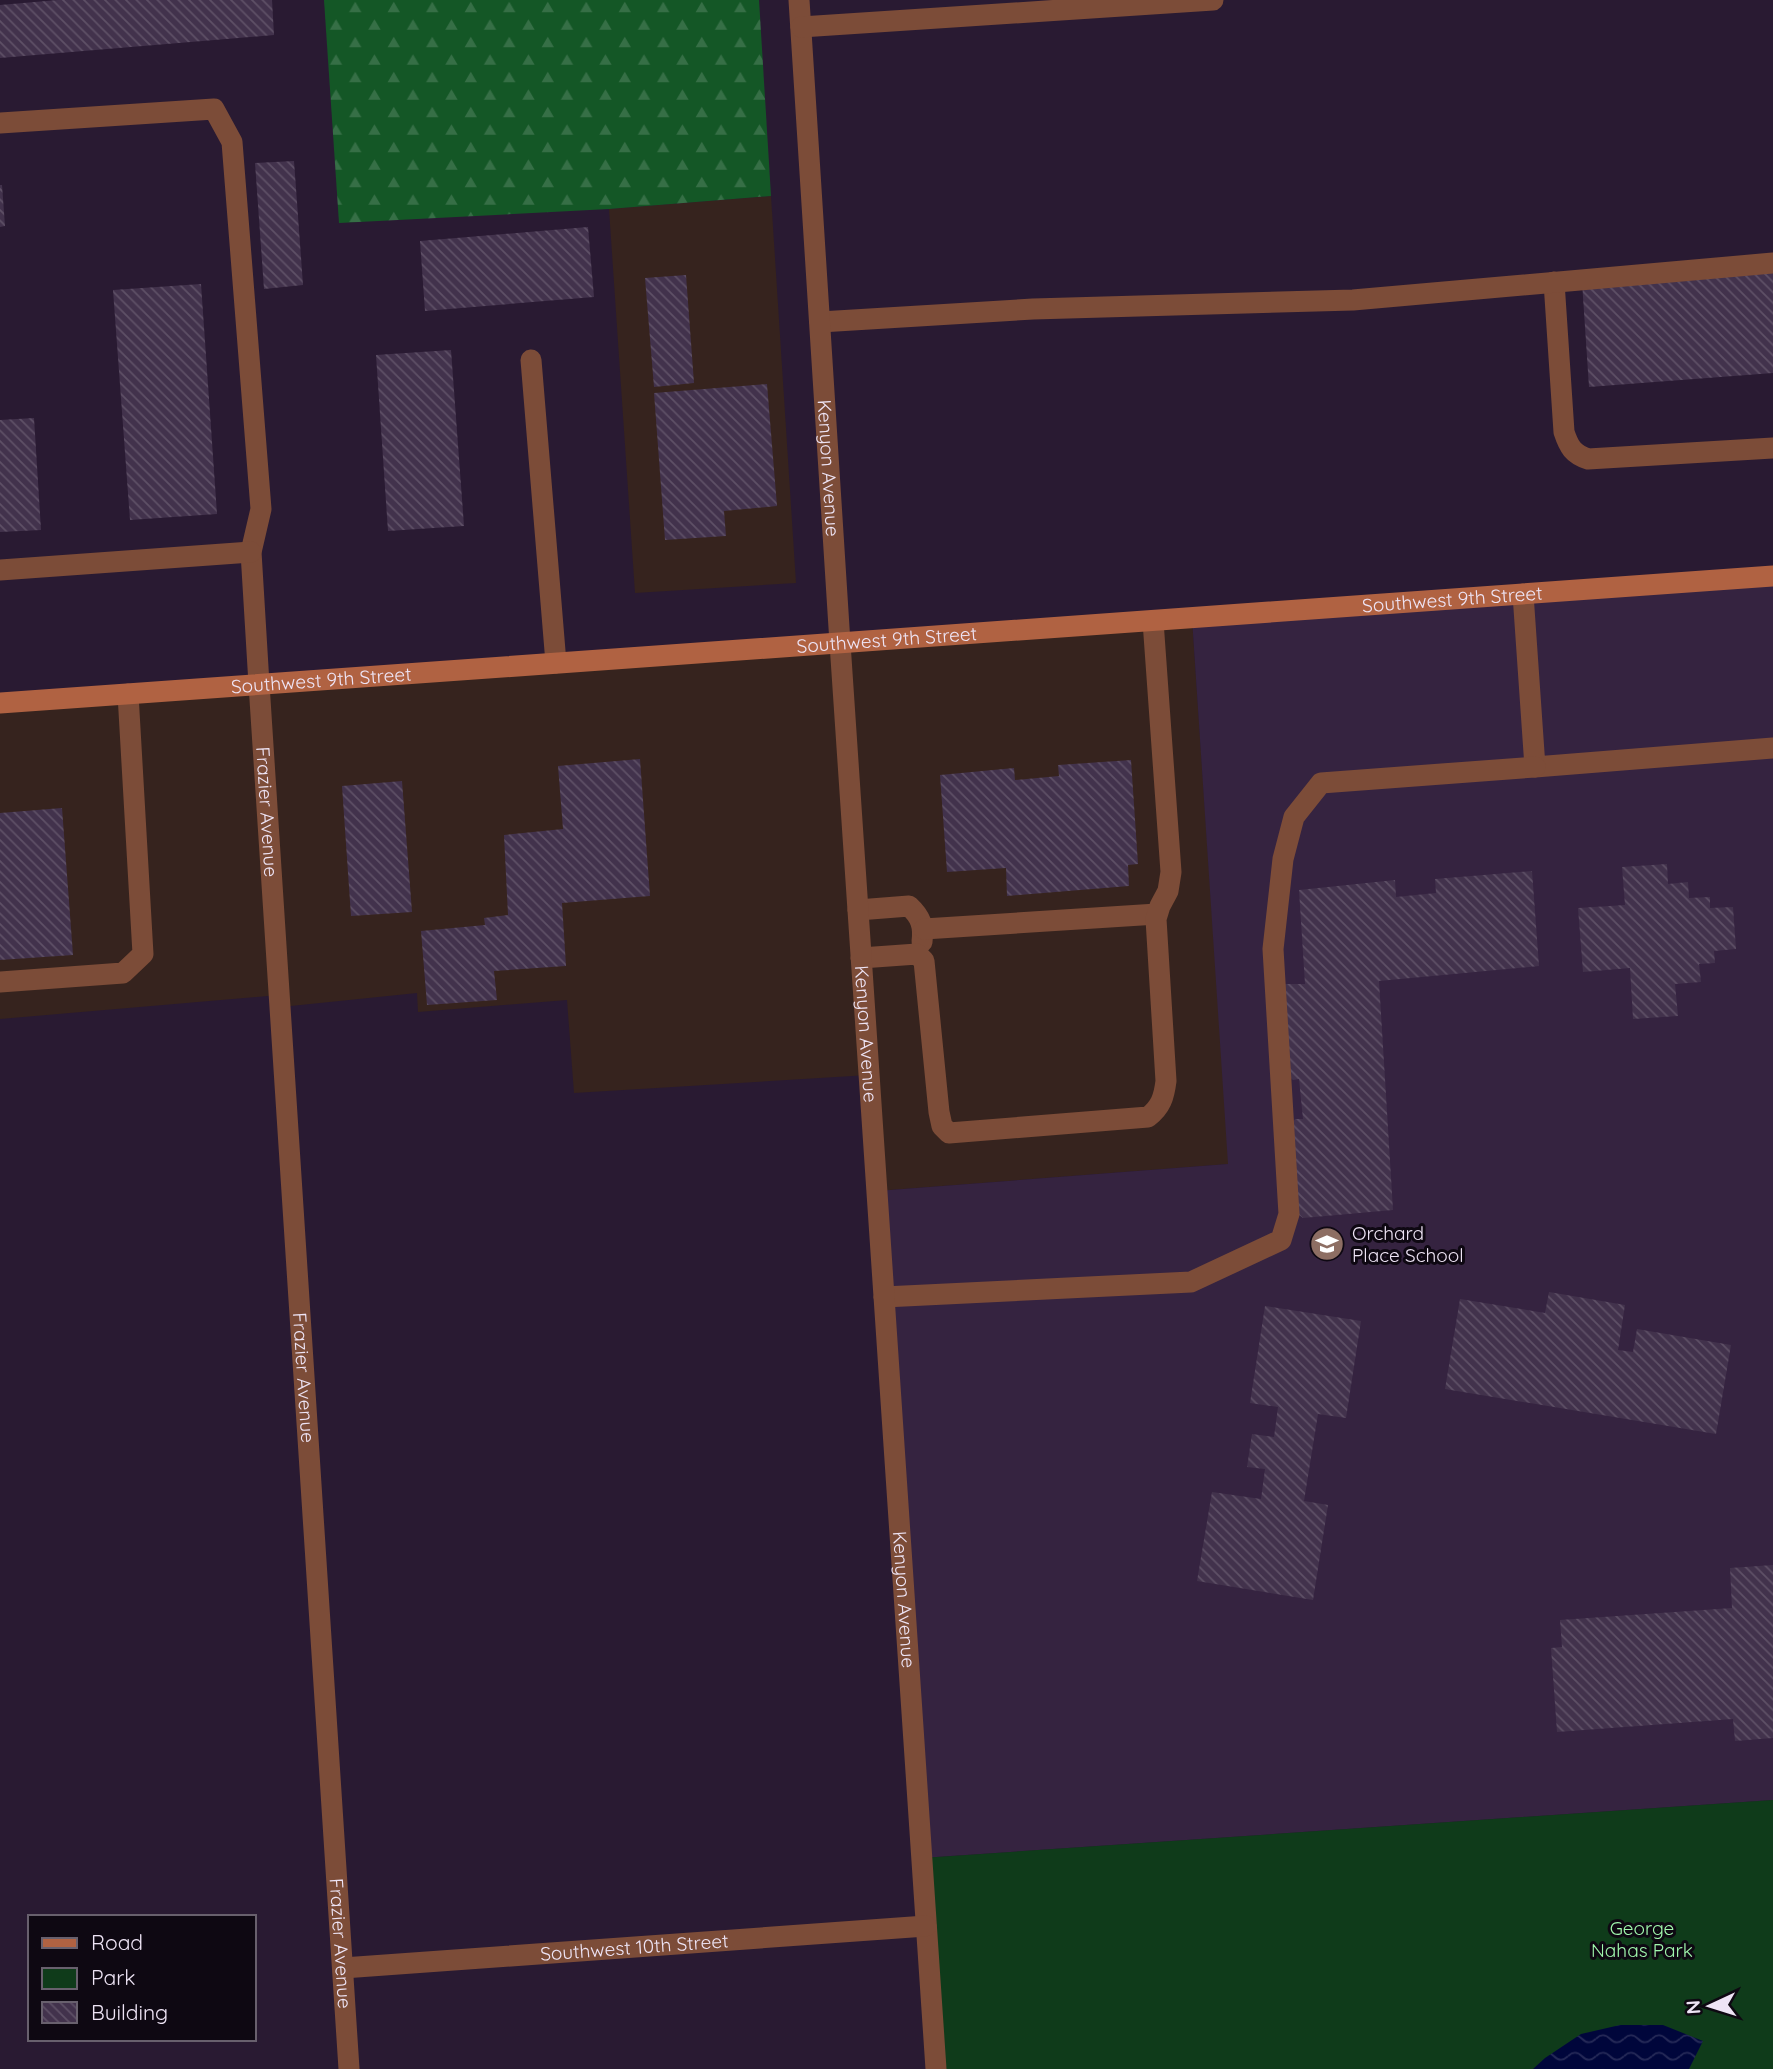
<svg xmlns="http://www.w3.org/2000/svg" width="1773" height="2069" font-family="Quicksand,sans-serif">
<style>
.commercial{fill:#36231e}
.built{fill:#352340}
.green{fill:#0f3b1a}
.forest{fill:url(#forest-firs)}
.water{fill:url(#water-waves)}
.building{fill:url(#building-back-hatch)}
.lines{fill:none;stroke-linecap:round;stroke-linejoin:round}
.lane{stroke:#7c4c38;stroke-width:21}
.street{stroke:#7c4c38;stroke-width:21}
.secondary{stroke:#b06242;stroke-width:21}
.labels{text-anchor:middle;dominant-baseline:central;stroke-width:6;stroke-linejoin:round;paint-order:stroke}
.street-label{font-size:19px;fill:#eee4f5;stroke:#0e0812}
.poi-label{font-size:19px;fill:#eee4f5;stroke:#0e0812;text-anchor:start}
.park-label{font-size:19px;fill:#a0f8ad;stroke:#0e0812}
</style>
<defs>
<pattern id="forest-firs" width="22" height="20" patternUnits="userSpaceOnUse" patternTransform="scale(1.75)"><rect width="22" height="20" fill="#145726"/><path d="M5 1l3.5 6h-7zM16 11l3.5 6h-7z" fill="#366f46"/></pattern>
<pattern id="water-waves" width="16" height="10" patternUnits="userSpaceOnUse" patternTransform="scale(1.75)"><rect width="16" height="10" fill="#00063b"/><path d="M0 5q4-4 8 0t8 0" fill="none" stroke="#262a58"/></pattern>
<pattern id="building-back-hatch" width="6" height="6" patternUnits="userSpaceOnUse" patternTransform="scale(1.75)"><rect width="6" height="6" fill="#42324c"/><path d="M-1 5l2 2M0 0l6 6M5-1l2 2" fill="none" stroke="#5e5066"/></pattern>
</defs>
<rect width="100%" height="100%" fill="#291a32"/>
<g class="commercial">
<polygon points="771,196 796,583 635,593 609,209"/>
<polygon points="1192,618 1229,1164 877,1191 869,1075 574,1093 567,1000 418,1012 417,993 281,1007 279,995 0,1019 0,703"/>
</g>
<polygon class="built" points="1773,576 1773,1800 922,1858 877,1191 1228,1164 1192,618"/>
<polygon class="green" points="1773,1800 1773,2069 936,2069 922,1858"/>
<polygon class="forest" points="324,0 759,0 771,196 609,209 339,223"/>
<polygon class="water" points="1620,2025 1663,2025 1703,2041 1689,2069 1533,2069 1545,2058 1581,2034"/>
<g class="building">
<polygon points="58,0 272,0 274,35 0,58 0,5"/>
<polygon points="294,161 303,285 264,289 255,163"/>
<polygon points="0,185 2,185 5,226 0,227"/>
<polygon points="588,227 594,297 425,311 420,241"/>
<polygon points="1773,268 1773,373 1589,387 1582,282"/>
<polygon points="686,275 694,383 654,387 645,278"/>
<polygon points="201,284 217,514 130,520 113,290"/>
<polygon points="451,350 464,526 388,531 376,355"/>
<polygon points="767,384 777,506 724,511 726,536 665,540 654,393"/>
<polygon points="34,418 41,530 0,532 0,420"/>
<polygon points="640,759 650,896 562,903 566,966 494,971 497,1000 427,1005 421,931 485,925 484,918 508,915 504,835 563,829 558,766"/>
<polygon points="1131,760 1138,864 1128,865 1129,886 1007,896 1006,868 947,872 940,775 1014,768 1015,780 1059,776 1058,765"/>
<polygon points="402,781 412,912 351,916 342,786"/>
<polygon points="62,808 73,955 0,960 0,813"/>
<polygon points="1667,864 1668,884 1688,882 1689,898 1710,897 1710,908 1733,907 1736,949 1714,951 1715,963 1699,964 1701,982 1675,984 1678,1016 1633,1019 1630,968 1583,972 1578,908 1625,905 1622,867"/>
<polygon points="1532,871 1539,966 1379,981 1393,1210 1303,1218 1295,1212 1289,1129 1295,1119 1303,1119 1299,1079 1293,1080 1286,1074 1280,984 1305,984 1299,890 1395,880 1396,897 1436,893 1435,879"/>
<polygon points="1549,1292 1625,1305 1618,1350 1633,1352 1637,1329 1731,1345 1716,1434 1445,1389 1460,1299 1545,1313"/>
<polygon points="1265,1306 1361,1321 1346,1418 1318,1414 1304,1501 1328,1505 1313,1600 1197,1581 1212,1492 1261,1499 1265,1469 1247,1467 1252,1434 1274,1437 1278,1407 1250,1403"/>
<polygon points="1773,1565 1773,1738 1735,1741 1733,1719 1557,1732 1551,1648 1562,1647 1560,1620 1732,1608 1730,1568"/>
</g>
<g class="lines">
<g class="lane">
<polyline points="0,123 214,109 232,142 261,509 251,552 259,684"/>
<path d="M1554 282 1564 432C1569 447 1573 454 1588 459L1773 448"/>
<polyline points="820,322 1033,309 1353,300 1773,263"/>
<polyline points="531,360 556,663"/>
<polyline points="0,570 251,552"/>
<polyline points="1523,594 1535,767 1773,748"/>
<path d="M858 910 909 906C921 917 924 926 922 942"/>
<polyline points="924,929 1157,914"/>
<path d="M861 958 917 954 924 961 939 1112 942 1126 949 1133 1148 1117C1161 1107 1164 1097 1166 1081L1156 919 1160 906 1168 891 1171 872 1153 621"/>
<polyline points="0,982 123,973 143,954 128,694"/>
<polyline points="884,1297 1191,1282 1281,1240 1289,1214 1273,949 1283,859 1294,817 1321,783 1535,767"/>
</g>
<g class="street">
<path id="s1" d="M799 0 840 643 936 2069"/>
<polyline points="801,27 1213,0"/>
<path id="s2" d="M259 684 349 2069"/>
<path id="s3" d="M343 1968 926 1926"/>
</g>
<path class="secondary" id="s4" d="M0 703 1773 576"/>
</g>
<defs>
<g id="school-disc" transform="scale(1.75)"><circle r="9.5" fill="#8d6e63" stroke="#0e0812"/><path d="M0-5L7-2L0 1L-7-2ZM-4 1L0 2.5L4 1V4Q0 6-4 4Z" fill="#fff"/></g>
</defs>
<g fill-rule="evenodd">
<use href="#school-disc" x="1327" y="1244"/>
</g>
<g class="labels">
<g class="street-label">
<text stroke="none"><textPath href="#s1" startOffset="469">Kenyon Avenue</textPath></text>
<text stroke="none"><textPath href="#s4" startOffset="1456">Southwest 9th Street</textPath></text>
<text stroke="none"><textPath href="#s4" startOffset="889">Southwest 9th Street</textPath></text>
<text stroke="none"><textPath href="#s4" startOffset="322">Southwest 9th Street</textPath></text>
<text stroke="none"><textPath href="#s2" startOffset="128">Frazier Avenue</textPath></text>
<text stroke="none"><textPath href="#s1" startOffset="1036">Kenyon Avenue</textPath></text>
<text stroke="none"><textPath href="#s2" startOffset="695">Frazier Avenue</textPath></text>
<text stroke="none"><textPath href="#s1" startOffset="1603">Kenyon Avenue</textPath></text>
<text stroke="none"><textPath href="#s2" startOffset="1262">Frazier Avenue</textPath></text>
<text stroke="none"><textPath href="#s3" startOffset="292">Southwest 10th Street</textPath></text>
</g>
<g class="poi-label">
<text x="1352" y="1233">Orchard<tspan x="1352" dy="22">Place School</tspan></text>
</g>
<g class="park-label">
<text x="1642" y="1928">George<tspan x="1642" dy="22">Nahas Park</tspan></text>
</g>
</g>
<rect x="28" y="1915" width="228" height="126" fill="#0e0812" stroke="#68606d" stroke-width="2"/>
<rect x="42" y="1938" width="35" height="10" fill="#b06242" stroke="#68606d" stroke-width="2"/>
<text x="91" y="1950" font-size="21" fill="#eee4f5">Road</text>
<rect x="42" y="1968" width="35" height="21" fill="#0f3b1a" stroke="#68606d" stroke-width="2"/>
<text x="91" y="1985" font-size="21" fill="#eee4f5">Park</text>
<rect x="42" y="2002" width="35" height="21" fill="url(#building-back-hatch)" stroke="#68606d" stroke-width="2"/>
<text x="91" y="2020" font-size="21" fill="#eee4f5">Building</text>
<g transform="translate(1710 2006) rotate(266)" stroke="#0e0812" stroke-width="5" paint-order="stroke">
<path d="M0-5L12 26L0 18L-12 26Z" fill="#eee4f5"/>
<text y="-10" font-size="19" font-weight="bold" text-anchor="middle" fill="#eee4f5">N</text>
</g>
</svg>
